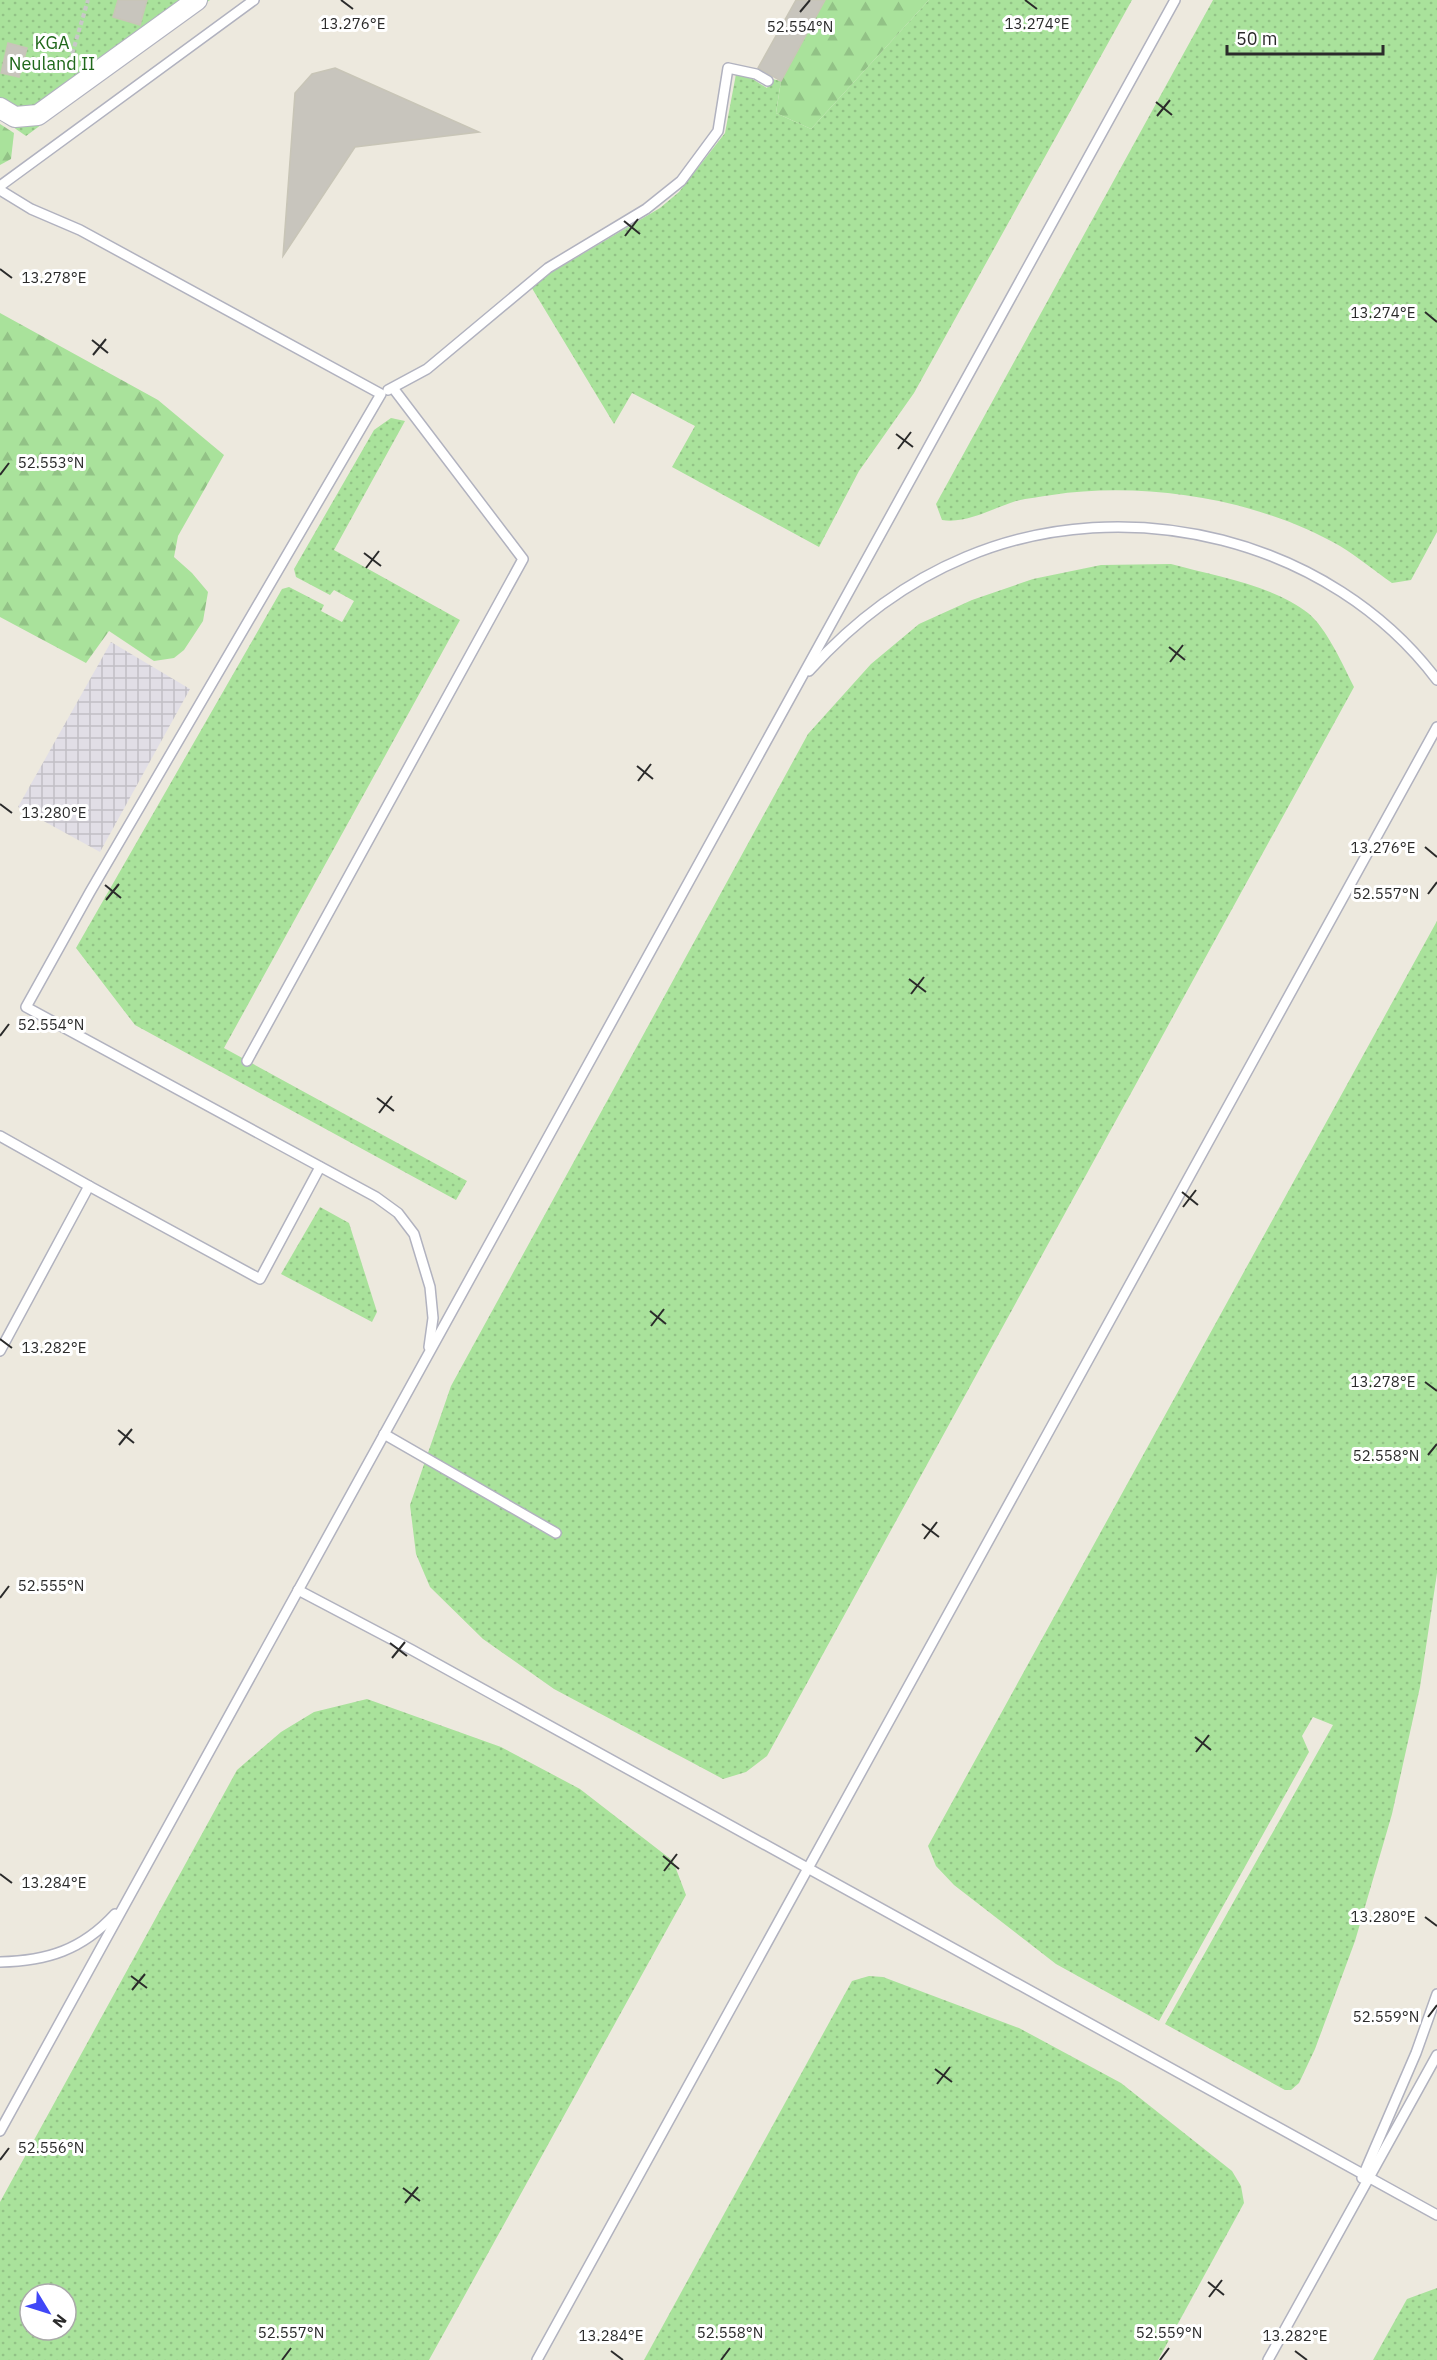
<svg xmlns="http://www.w3.org/2000/svg" width="1437" height="2360" font-family="'IBM Plex Sans',sans-serif">
<style>
.industrial{fill:url(#industrial-grid)}
.grass{fill:url(#grass-dots);fill-rule:evenodd}
.forest{fill:url(#forest-firs)}
.building{fill:#c8c5bd;stroke:#c8c5b7;stroke-width:1.5}
.lines{fill:none;stroke-linecap:round;stroke-linejoin:round}
.lane-casing{stroke:#b1b2bf;stroke-width:12}
.street-casing{stroke:#b1b2bf;stroke-width:22}
.path{stroke:#c8c8c8;stroke-width:4;stroke-dasharray:4.5 3;stroke-linecap:butt}
.lane{stroke:#fff;stroke-width:9}
.street{stroke:#fff;stroke-width:20}
.ticks{fill:none;stroke:#2b2b2b;stroke-width:2}
.labels{text-anchor:middle;dominant-baseline:central;stroke-width:6;stroke-linejoin:round;paint-order:stroke}
.park-label{font-size:18px;fill:#20681b;stroke:#fff}
.ticks-label{font-size:15px;text-anchor:middle;fill:#2b2b2b;stroke:#fff;stroke-width:6;stroke-linejoin:round;paint-order:stroke}
</style>
<defs>
<pattern id="industrial-grid" width="8" height="8" patternUnits="userSpaceOnUse" patternTransform="scale(1.5)"><rect width="8" height="8" fill="#e1dee6"/><path d="M0 4h8M4 0v8" fill="none" stroke="#c1bfc5"/></pattern>
<pattern id="grass-dots" width="8" height="8" patternUnits="userSpaceOnUse" patternTransform="scale(1.5)"><rect width="8" height="8" fill="#a9e29b"/><path d="M2 2h.1M6 6h.1" fill="none" stroke="#92c286" stroke-width="1.8" stroke-linecap="round"/></pattern>
<pattern id="forest-firs" width="22" height="20" patternUnits="userSpaceOnUse" patternTransform="scale(1.5)"><rect width="22" height="20" fill="#a9e29b"/><path d="M5 1l3.5 6h-7zM16 11l3.5 6h-7z" fill="#92c286"/></pattern>
</defs>
<rect width="100%" height="100%" fill="#ede9de"/>
<polygon class="industrial" points="111,642 190,689 100,852 18,807"/>
<g class="grass">
<polygon points="0,0 210,0 26,136 0,118"/>
<polygon points="929,0 1132,0 914,393 859,471 819,547 672,467 695,426 632,393 614,424 530,285 660,208 679,192 725,133 736,74 751,78 767,88 772,79 781,81 776,113 811,129"/>
<path d="M1213 0H1437V532L1411 580 1392 583C1375 571 1358 557 1340 546 1259 499 1144 481 1052 495 1040 497 1028 498 1016 501 993 508 967 524 942 520L936 504Z"/>
<polygon points="391,418 405,421 334,550 460,620 224,1048 467,1181 456,1200 135,1025 76,948 282,589 289,587 324,605 321,611 342,622 354,601 334,590 330,595 296,577 294,569 374,430"/>
<path d="M1171 564C1214 576 1273 585 1308 613 1326 627 1344 667 1354 687L767 1756 746 1772 723 1779 554 1689 483 1639 430 1587 416 1554 410 1505 451 1386 808 734 871 664 919 624 972 600 1033 579 1101 565Z"/>
<polygon points="1437,921 1437,1573 1420,1687 1392,1814 1355,1941 1315,2049 1299,2083 1291,2090 1285,2090 1165,2024 1333,1725 1313,1717 1302,1736 1309,1752 1159,2021 1056,1964 954,1885 936,1866 928,1846"/>
<polygon points="320,1207 349,1223 377,1312 372,1322 281,1274"/>
<path d="M367 1699 501 1747 580 1789 673 1861 686 1895 429 2360H0V2202L237 1770 281 1732 314 1712ZM30 2294H66V2330H30Z"/>
<polygon points="869,1976 883,1977 1019,2028 1121,2083 1232,2171 1241,2186 1244,2203 1158,2360 644,2360 852,1981"/>
<polygon points="1437,2288 1437,2360 1373,2360 1407,2299"/>
</g>
<g class="forest">
<polygon points="825,0 929,0 811,129 776,113 781,81"/>
<polygon points="0,124 14,133 11,159 0,165"/>
<polygon points="0,313 158,400 224,455 178,536 174,557 192,573 208,592 203,621 184,650 174,658 154,661 109,631 86,663 0,617"/>
</g>
<g class="building">
<polygon points="118,0 147,0 140,25 113,17"/>
<polygon points="796,0 825,0 781,81 758,68"/>
<polygon points="8,43 27,48 19,77 1,73"/>
<polygon points="335,68 479,132 355,147 283,256 295,93 312,74"/>
</g>
<g class="lines">
<g class="lane-casing">
<g id="lane">
<polyline points="0,186 254,0"/>
<polyline points="0,190 31,209 80,230 381,394 90,892 26,1007 376,1197 398,1213 414,1234 430,1287 433,1318 429,1347"/>
<polyline points="388,390 427,369 548,268 646,209 681,181 718,131 728,68 756,74 768,81"/>
<path d="M809 671C852 623 906 582 966 557 1127 489 1331 539 1437 680"/>
<polyline points="247,1061 523,559 393,388"/>
<polyline points="0,1136 89,1186 0,1351"/>
<polyline points="89,1186 260,1279 320,1167"/>
<polyline points="384,1434 556,1533"/>
<polyline points="298,1590 412,1650 1437,2215"/>
<path d="M0 1962C47 1961 82 1950 115 1914"/>
<polyline points="0,2131 1175,0"/>
<polyline points="1362,2178 1416,2053 1437,1994"/>
<polyline points="537,2360 1437,727"/>
<polyline points="1268,2360 1437,2055"/>
</g>
</g>
<g class="street-casing">
<polyline id="street" points="0,108 15,117 38,115 197,0"/>
</g>
<polyline class="path" points="68,68 88,0"/>
<use href="#lane" class="lane"/>
<use href="#street" class="street"/>
</g>
<path class="ticks" d="M341 0 353 9M1025 0 1037 9M800 12 810 0M1156 102 1172 115M1157 116 1170 100M624 221 640 234M625 236 638 219M0 269 12 278M1425 312 1437 322M92 340 108 353M93 355 106 339M896 434 913 447M898 449 911 432M0 475 9 463M364 553 381 566M366 568 379 551M1169 647 1185 660M1170 662 1183 645M637 766 653 779M638 781 651 764M0 804 12 813M1425 847 1437 857M105 885 121 898M1428 894 1437 882M106 900 119 884M909 979 926 992M911 994 924 977M0 1036 9 1024M377 1098 394 1111M379 1113 392 1096M1182 1192 1198 1205M1183 1207 1196 1190M650 1311 666 1324M651 1326 664 1309M0 1339 12 1348M1425 1382 1437 1391M118 1430 134 1443M119 1445 132 1429M1428 1455 1437 1444M922 1524 939 1537M924 1539 937 1522M0 1598 9 1586M390 1643 407 1656M392 1658 405 1642M1195 1737 1211 1750M1196 1752 1209 1735M663 1856 679 1869M664 1871 677 1854M0 1874 12 1883M1425 1917 1437 1926M131 1976 147 1988M132 1990 145 1974M1428 2017 1437 2005M935 2069 952 2082M937 2084 950 2067M0 2160 9 2148M403 2188 420 2201M405 2203 418 2187M1208 2282 1224 2295M1209 2297 1222 2280M611 2351 623 2360M1295 2351 1307 2360M282 2360 291 2348M721 2360 730 2348M1160 2360 1169 2348"/>
<g class="labels">
<g class="park-label">
<text x="52" y="42">KGA<tspan x="52" dy="21">Neuland II</tspan></text>
</g>
</g>
<g class="ticks-label">
<text x="353" y="29">13.276°E</text>
<text x="1037" y="29">13.274°E</text>
<text x="800" y="32">52.554°N</text>
<text x="54" y="283">13.278°E</text>
<text x="1383" y="318">13.274°E</text>
<text x="51" y="468">52.553°N</text>
<text x="54" y="818">13.280°E</text>
<text x="1383" y="853">13.276°E</text>
<text x="1386" y="899">52.557°N</text>
<text x="51" y="1030">52.554°N</text>
<text x="54" y="1353">13.282°E</text>
<text x="1383" y="1387">13.278°E</text>
<text x="1386" y="1461">52.558°N</text>
<text x="51" y="1591">52.555°N</text>
<text x="54" y="1888">13.284°E</text>
<text x="1383" y="1922">13.280°E</text>
<text x="1386" y="2022">52.559°N</text>
<text x="51" y="2153">52.556°N</text>
<text x="291" y="2338">52.557°N</text>
<text x="730" y="2338">52.558°N</text>
<text x="1169" y="2338">52.559°N</text>
<text x="611" y="2341">13.284°E</text>
<text x="1295" y="2341">13.282°E</text>
</g>
<g transform="translate(48 2312) rotate(128)"><circle r="28" fill="#ffffff" stroke="#aaaaaa" stroke-width="1.5"/>
<path d="M0-4.5L10 22L0 15L-10 22Z" fill="#4047f7"/>
<text y="-9" font-size="16" font-weight="bold" text-anchor="middle" fill="#2b2b2b">N</text>
</g>
<path d="M1227 45v9h156v-9" fill="none" stroke="#2b2b2b" stroke-width="3"/>
<text x="1236" y="45" font-size="18" fill="#2b2b2b" stroke="#ffffff" stroke-width="4.5" paint-order="stroke">50 m</text>
</svg>
